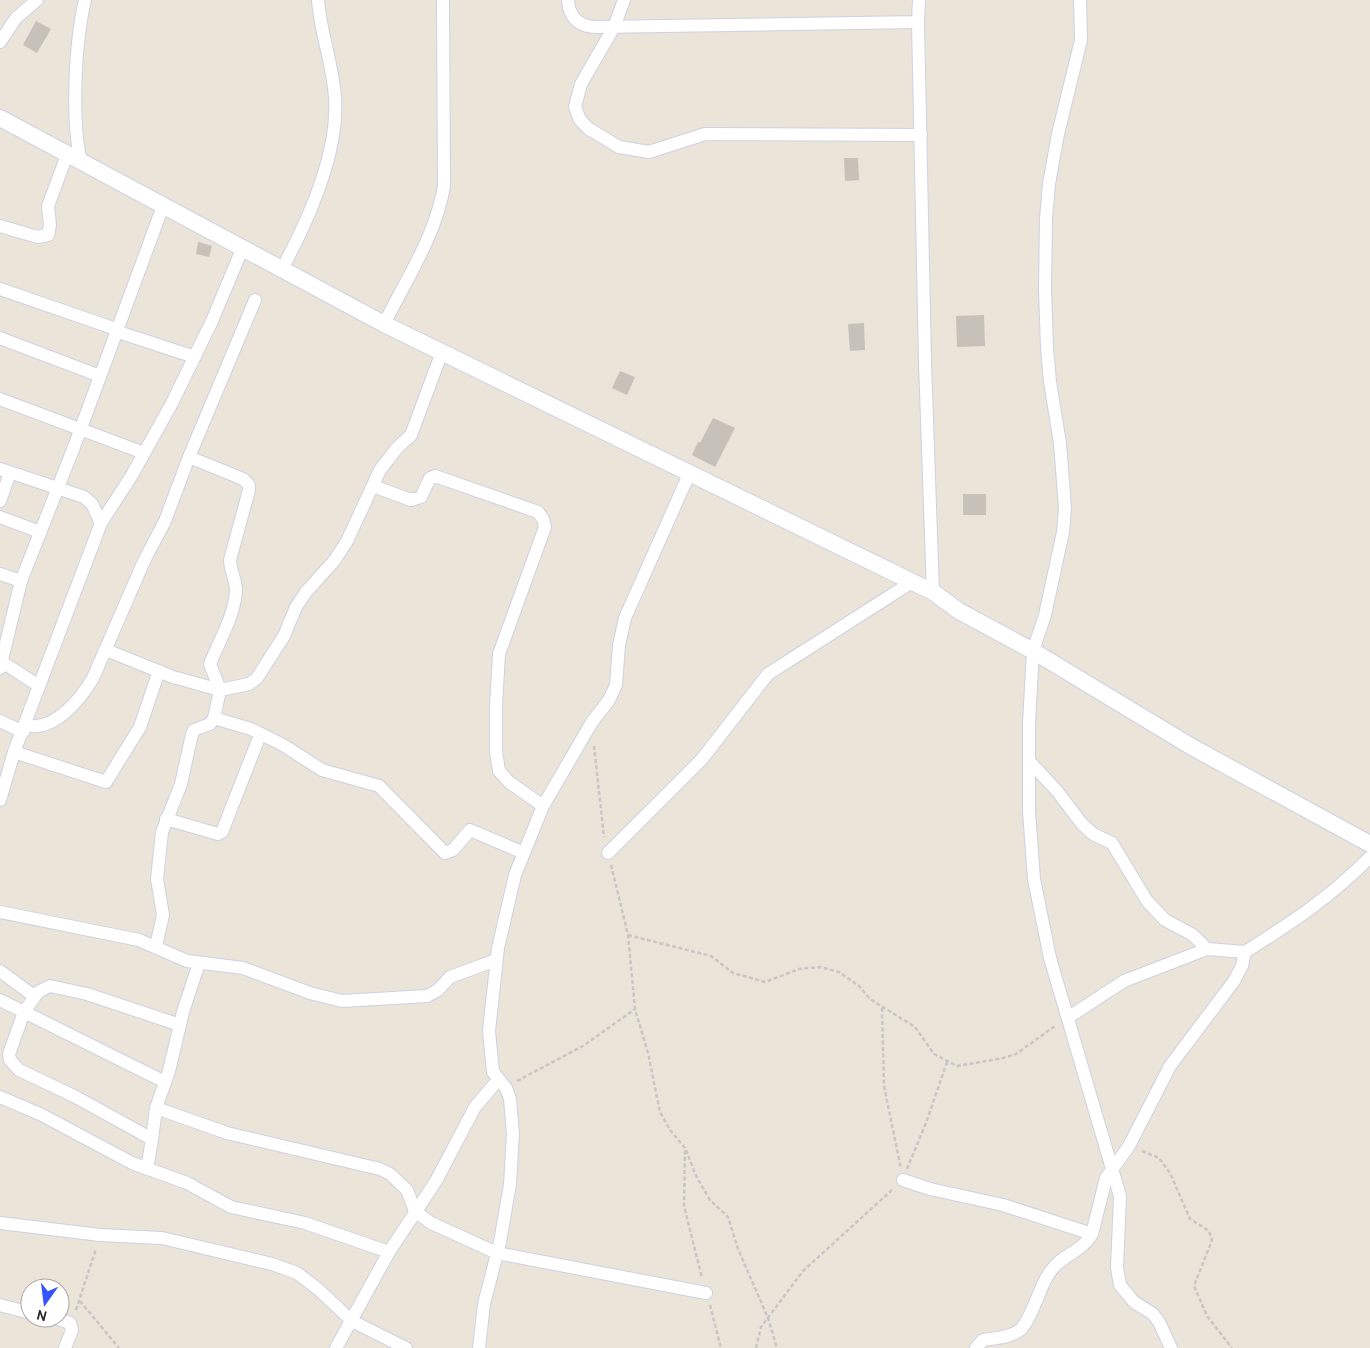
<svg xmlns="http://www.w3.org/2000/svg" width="1370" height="1348" font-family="Cabin,sans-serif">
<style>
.building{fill:#c6c1b9}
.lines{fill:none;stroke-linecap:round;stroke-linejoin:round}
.minor-casing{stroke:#ced1e2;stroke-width:14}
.tertiary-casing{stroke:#ced1e2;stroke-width:18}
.path{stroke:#c7c7c7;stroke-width:2.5;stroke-dasharray:4 2.5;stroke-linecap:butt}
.minor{stroke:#fff;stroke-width:12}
.tertiary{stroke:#fff;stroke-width:16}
</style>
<rect width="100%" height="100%" fill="#ebe4d9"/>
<g class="building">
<polygon points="36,21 51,29 37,53 23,45"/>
<polygon points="844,158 858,158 859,180 845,181"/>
<polygon points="198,242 212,246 209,257 196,254"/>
<polygon points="984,315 985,346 957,347 956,316"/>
<polygon points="864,323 865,350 850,351 848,324"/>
<polygon points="620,371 635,377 627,395 612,388"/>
<polygon points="713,418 735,428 715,467 692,455 698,442 700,443"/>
<rect x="963" y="494" width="23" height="21"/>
</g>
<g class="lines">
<g class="minor-casing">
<g id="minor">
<path d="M568 0C569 18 579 27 597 27L918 22 919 0"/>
<polyline points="624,0 614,27 581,84 575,107 580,120 589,129 619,147 649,152 705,134 921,135"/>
<polyline points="1080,0 1081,40 1058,134 1049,184 1046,219 1045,289 1047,348 1050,382 1060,443 1065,508 1063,532 1045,615 1033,651 1029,723 1029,811 1034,879 1050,958 1120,1196 1117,1268 1120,1285 1134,1302 1153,1314 1159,1322 1171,1348"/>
<polyline points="918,22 925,362 933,592"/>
<polyline points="0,42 16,18 37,0"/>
<path d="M81 162C71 120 75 42 85 0"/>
<polyline points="0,226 38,237 48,235 50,225 48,206 67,155"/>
<path d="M282 269C308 221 339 154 335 98 333 65 320 31 318 0"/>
<polyline points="0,289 116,329"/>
<path d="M384 324C406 280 436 235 444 186L443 0"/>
<polyline points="115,331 195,357"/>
<polyline points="0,338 100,376"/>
<polyline points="0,399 144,453"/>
<polyline points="0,469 84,497 92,504 101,523"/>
<polyline points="373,486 411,500 421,497 430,478 435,476 538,512 543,519 545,527 499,654 496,706 496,751 499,771 509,782 543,806"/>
<polyline points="0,501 10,473"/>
<polyline points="0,517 40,532"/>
<polyline points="0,574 21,581"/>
<polyline points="106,650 173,677 220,690 249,684 257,678 284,636 296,607 306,592 334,561 347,541 380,470 397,448 411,435 442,352"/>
<polyline points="2,662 39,686"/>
<polyline points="0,668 21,581 74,447 163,206"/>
<polyline points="214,718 251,729 283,745 322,770 379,786 445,853 453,850 470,830 524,853"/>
<polyline points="0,721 23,732"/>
<path d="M26 725C53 733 81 699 93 678L144 561 165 521 189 457 255 300"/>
<polyline points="14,752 106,782 140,727 159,671"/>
<polyline points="1030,762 1057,791 1082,824 1093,834 1112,843 1147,901 1165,920 1193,935 1207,949"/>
<polyline points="0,800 14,752 101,523 132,475 172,403 212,321 243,247"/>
<polyline points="166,819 218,834 222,832 260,735"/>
<polyline points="608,853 702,759 768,674 912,582"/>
<polyline points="0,912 139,940 187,961 243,968 310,993 342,1001 427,996 438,990 450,977 496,960"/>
<path d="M156 946 163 915 157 879 162 832 181 784 192 734 194 730 210 724 214 718 220 690 210 664C219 641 235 615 236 590 236 580 230 570 230 560L249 490V485L243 479 189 457"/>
<polyline points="0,971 34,996"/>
<polyline points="0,1000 165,1082"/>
<polyline points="1069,1017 1124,981 1207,949 1245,952"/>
<polyline points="0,1097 42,1115 132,1163 187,1183 231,1207 305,1223 389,1252"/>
<polyline points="156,1108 227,1133 380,1169 390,1174 407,1190 415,1211 431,1223 497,1253 706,1293"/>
<polyline points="152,1139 156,1108 169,1071 183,1012 199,963"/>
<polyline points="147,1169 152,1139 74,1096 19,1070 10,1060 9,1054 24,1012 38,992 50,986 87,994 180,1025"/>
<polyline points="903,1180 930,1189 1003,1205 1092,1234"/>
<polyline points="0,1223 100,1235 162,1238 272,1264 297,1273 318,1289 352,1321 406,1348"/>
<polyline points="0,1305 30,1313"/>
<polyline points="55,1318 70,1323 72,1330 65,1348"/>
<polyline points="336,1348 389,1252 436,1181 475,1107 498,1080"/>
<polyline points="479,1348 484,1304 500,1242 510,1184 513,1134 510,1099 506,1088 493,1072 489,1031 498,948 515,875 543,806 592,722 609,700 616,685 619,645 625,618 690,472"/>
<path d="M976 1348 983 1340C996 1338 1009 1338 1020 1330 1032 1319 1039 1287 1050 1272 1062 1254 1081 1253 1092 1234L1106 1178 1129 1146 1170 1066 1234 981 1242 966 1245 952C1291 923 1331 897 1370 857"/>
</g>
</g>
<g class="tertiary-casing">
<polyline id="tertiary" points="0,118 384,324 933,592 959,611 1033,651 1192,747 1370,844"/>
</g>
<g class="path">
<polyline points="594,746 604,837"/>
<polyline points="611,865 628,935 635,1009 648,1053 660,1112 670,1130 685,1148 684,1206 702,1278"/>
<polyline points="628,935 711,956 733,973 765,982 799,969 820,967 839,972 859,986 870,999 915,1027 934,1054 957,1066 1003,1058 1016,1054 1055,1026"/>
<polyline points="882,1008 884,1086 901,1169"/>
<polyline points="517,1081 583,1046 635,1009"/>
<polyline points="686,1150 696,1176 710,1200 728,1217 738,1249 768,1318 777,1348"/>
<polyline points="1142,1151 1159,1158 1170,1173 1190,1219 1209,1231 1212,1240 1194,1286 1207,1316 1232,1348"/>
<polyline points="907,1169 926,1123 947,1062"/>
<polyline points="80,1301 119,1348"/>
<polyline points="710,1305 721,1348"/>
<polyline points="76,1310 96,1249"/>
<polyline points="756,1348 761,1327 803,1271 893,1189"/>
</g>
<use href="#minor" class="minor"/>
<use href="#tertiary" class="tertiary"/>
</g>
<g transform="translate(45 1303) rotate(194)"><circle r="24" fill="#ffffff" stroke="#a9a9a9"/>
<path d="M0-4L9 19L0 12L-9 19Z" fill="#3452fd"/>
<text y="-8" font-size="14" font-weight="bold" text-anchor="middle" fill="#282828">N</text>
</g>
</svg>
